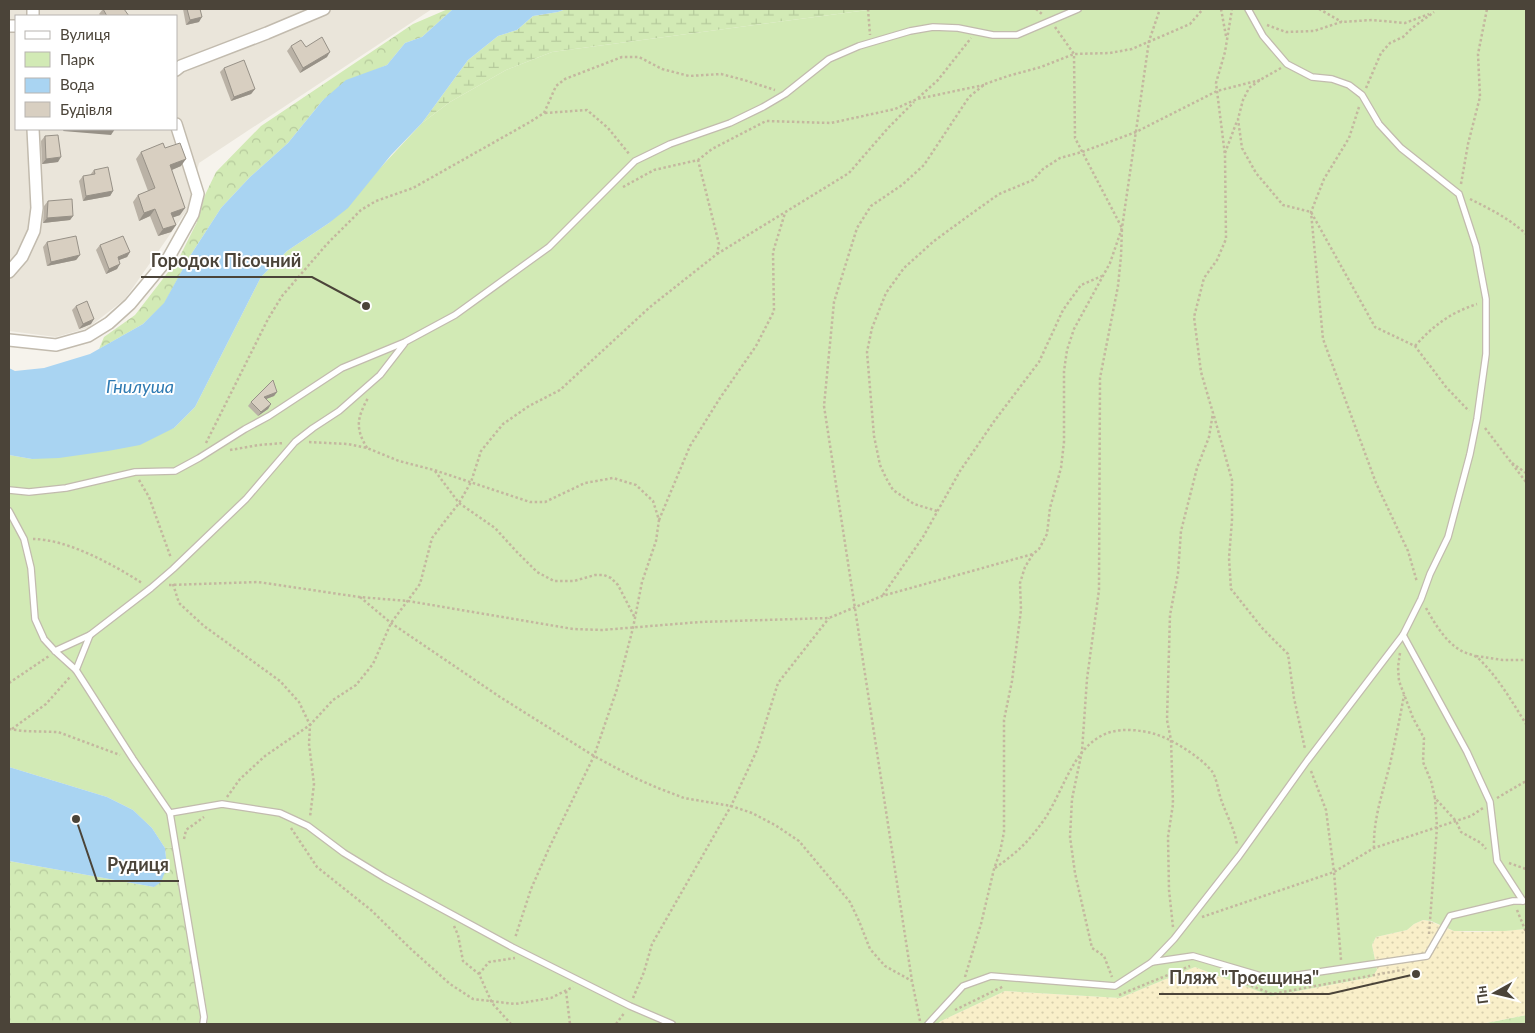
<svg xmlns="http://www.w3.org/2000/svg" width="1535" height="1033" font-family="Lato,sans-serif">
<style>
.residential{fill:#eae5da;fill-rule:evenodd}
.forest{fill:url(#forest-crowns)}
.wetland{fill:url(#wetland-marsh)}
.sand{fill:url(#sand-dots)}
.park{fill:#d2eab5}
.water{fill:#a9d4f2}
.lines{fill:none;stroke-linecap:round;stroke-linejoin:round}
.service-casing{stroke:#c2bbae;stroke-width:8}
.minor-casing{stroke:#c2bbae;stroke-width:14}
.path{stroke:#c4b79f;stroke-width:2.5;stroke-dasharray:2.5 2.5;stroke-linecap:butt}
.service{stroke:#fff;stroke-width:5.5}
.minor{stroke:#fff;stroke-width:11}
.wall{fill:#bab2a6}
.shaded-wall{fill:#979187}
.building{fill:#d8cfc1;stroke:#979187}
.labels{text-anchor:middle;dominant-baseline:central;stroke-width:4;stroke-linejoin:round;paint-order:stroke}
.water-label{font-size:18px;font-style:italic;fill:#2e7ab2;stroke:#fff}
.leader{fill:none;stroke:#4b4439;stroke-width:2}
.callout-dot{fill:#4b4439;stroke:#fff;stroke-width:2}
.callout-label{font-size:18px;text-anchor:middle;font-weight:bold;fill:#4b4439;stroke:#fff;stroke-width:4;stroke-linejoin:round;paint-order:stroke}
</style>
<defs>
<pattern id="forest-crowns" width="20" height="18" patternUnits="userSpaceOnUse" patternTransform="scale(1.25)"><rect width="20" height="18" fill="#d2eab5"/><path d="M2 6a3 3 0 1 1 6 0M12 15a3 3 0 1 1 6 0" fill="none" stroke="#b6ca9c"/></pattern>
<pattern id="wetland-marsh" width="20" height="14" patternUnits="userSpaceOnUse" patternTransform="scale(1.25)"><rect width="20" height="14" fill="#d2eab5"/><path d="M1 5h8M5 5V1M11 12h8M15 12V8" fill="none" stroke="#b6ca9c"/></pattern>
<pattern id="sand-dots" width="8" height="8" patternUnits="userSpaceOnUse" patternTransform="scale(1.25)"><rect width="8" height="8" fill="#f9efc9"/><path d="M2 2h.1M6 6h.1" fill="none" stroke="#d7cead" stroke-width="1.8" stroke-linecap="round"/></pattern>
</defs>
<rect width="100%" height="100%" fill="#f6f3ec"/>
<path class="residential" d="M9 9H432L199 163 187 210 125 299 88 328 56 337 9 331ZM16 16H176V129H16Z"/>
<g class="forest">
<polygon points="448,9 453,9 422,37 405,43 387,65 368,73 323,100 288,143 250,177 221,208 190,256 164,304 143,324 99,349 104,337 135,315 179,258 197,222 205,195 216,172 261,126 413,24"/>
<polygon points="178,847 208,1017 207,1024 9,1024 9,861 154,887 167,867 165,848"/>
<polygon points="1526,1015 1526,1024 1481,1024"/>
</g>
<polygon class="wetland" points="566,9 875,9 552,52 506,70 450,102 422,123 468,60 498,36 517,30 533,16 558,12"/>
<path class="sand" d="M1423 920C1436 921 1445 930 1456 931 1479 933 1503 931 1526 929V1015L1481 1024H937L941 1021 1005 991 1120 998 1195 967 1271 996 1372 977 1377 970 1372 945 1376 937 1407 930 1414 924Z"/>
<polygon class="park" points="875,9 1526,9 1526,929 1505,931 1454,931 1431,921 1423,920 1414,924 1407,930 1376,937 1372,945 1377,970 1372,977 1271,996 1195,967 1120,998 1005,991 941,1021 937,1024 207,1024 208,1017 178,847 165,848 152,828 133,810 107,797 9,767 9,455 32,459 174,428 195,407 261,277 287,251 329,223 422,123 450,102 506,70 552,52"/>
<g class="water">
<polygon points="453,9 566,9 558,12 533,16 517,30 498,36 468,60 422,123 391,155 348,208 329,223 287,251 261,277 195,407 174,428 140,445 108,451 59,458 32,459 9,455 9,368 15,371 44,368 90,354 143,324 164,303 190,256 221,208 250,177 288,143 323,100 346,80 387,65 405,43 422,37"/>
<polygon points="9,767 107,797 133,810 152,828 165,848 167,867 161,882 154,887 9,861"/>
</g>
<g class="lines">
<g class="service-casing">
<g id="service">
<polyline points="9,490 29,492 66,488 135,472 175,471 199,458 245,429 269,416 342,368 405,342 455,315 549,247 635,161 670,144 730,123 763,107 785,94 829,59 859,46 910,31 933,27 958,28 993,35 1017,35 1078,9"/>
<polyline points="9,511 24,539 31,568 35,619 44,639 55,651 76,670 133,759 170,813 204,1017 203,1024"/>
<polyline points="1403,635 1467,752 1490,802 1497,861 1523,901"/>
<polyline points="55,651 90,635"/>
<polyline points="76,670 90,635 151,588 173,569 246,499 295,442 313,428 339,411 380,375 404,344"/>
<polyline points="170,813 222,804 280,813 308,826 344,853 385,878 512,947 630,1006 672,1024"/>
<polyline points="1152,962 1174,939 1239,856 1307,761 1403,635 1421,599 1430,574 1448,537 1470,454 1477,419 1486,354 1486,299 1476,246 1459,194 1401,148 1379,124 1362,95 1349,85 1332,79 1312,77 1287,64 1263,36 1248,9"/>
<polyline points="928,1024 963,986 991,976 1115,986 1152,962 1193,956 1271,979 1427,956 1450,916 1513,901 1523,901"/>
</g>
</g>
<g class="minor-casing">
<g id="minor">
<polyline points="33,9 33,16"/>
<polyline points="9,26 16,26"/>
<polyline points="176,70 181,66 267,33 324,9"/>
<polyline points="9,272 22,257 34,231 37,208 33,129"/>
<polyline points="9,340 56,345 88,336 109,323 130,304 169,257 193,214 198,194 176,124"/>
</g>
</g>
<g class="path">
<polyline points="868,9 870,35"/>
<polyline points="1036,9 1042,14"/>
<polyline points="1221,9 1226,36"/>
<polyline points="1319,9 1342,22"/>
<polyline points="1267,25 1286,32 1314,31 1341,22 1372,20 1405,23 1429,14"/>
<polyline points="1055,27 1074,54 1075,138 1122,228 1121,256 1118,286 1100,378 1099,590 1087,679 1082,751 1072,799 1070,837 1075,873 1092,948 1104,956 1112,977"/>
<polyline points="1281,68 1260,80 1249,88 1243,100 1238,119 1242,148 1256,173 1283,205 1311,212 1375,327 1415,346 1446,387 1469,411"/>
<polyline points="1366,88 1381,53 1390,43 1403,37 1412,28 1434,12"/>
<polyline points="918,98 938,80 971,38"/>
<polyline points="1359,107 1349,138 1324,179 1311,212 1323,339 1376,483 1408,551 1417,582"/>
<polyline points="545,113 587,110 608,128 630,155"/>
<polyline points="1225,153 1237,121"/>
<polyline points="1461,184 1468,144 1480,97 1478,54 1487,9"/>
<polyline points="623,187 654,170 698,160 712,149 766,121 831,123 895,109 917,99 984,85"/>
<path d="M1470 199C1490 209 1510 219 1526 234"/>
<polyline points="717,254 849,173 888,128 914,102"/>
<path d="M1415 346C1434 325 1450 313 1477 304"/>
<polyline points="1214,416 1232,480 1232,520 1229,558 1231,589 1263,629 1288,654 1294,698 1305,749"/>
<path d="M1485 428C1499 446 1512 464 1526 482"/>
<polyline points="309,442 348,444 367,448 399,461 434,470 530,502 545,502 585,483 613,478 636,485 653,501 659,520 656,541 642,582 633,628 617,689 594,756 550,846 531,889 515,938"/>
<polyline points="206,443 268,319 282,296 327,244 361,210 376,201 413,188 530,122 544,113 556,86 565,79 622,57 639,57 662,69 689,76 721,74 744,80 775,90"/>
<path d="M367 448C355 428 357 418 368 398"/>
<polyline points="230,450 259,445 284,443"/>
<polyline points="1512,463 1526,473"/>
<polyline points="435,471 459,503 495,528 516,551 537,572 554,581 574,581 595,575 604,575 611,578 618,585 635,618"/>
<polyline points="139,480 149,497 171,558"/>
<polyline points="937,511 914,504 893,490 886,478 880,465 874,436 867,352 872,328 886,293 904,268 934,241 971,214 999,194 1033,180 1043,169 1060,158 1082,152 1136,132 1217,91 1260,80"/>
<polyline points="659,520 690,446 720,398 756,346 774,311 773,252 785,213"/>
<path d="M33 539C67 539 114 565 142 583"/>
<polyline points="173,584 179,603 204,626 280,681 299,702 310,725 309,744 314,784 310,817"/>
<polyline points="169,585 258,582 359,597 408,601 573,629 602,630 700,622 829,618 882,596 1033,554"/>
<polyline points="883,595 923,537 960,471 995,420 1039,362 1063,310 1081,285 1102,276"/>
<polyline points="360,597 391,623 500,697 594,756 633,777 658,788 684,798 731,806 752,813 775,825 799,841 850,902 859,921 870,949 885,966 912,981"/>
<path d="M1426 608C1435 624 1445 641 1460 650 1466 654 1473 654 1478 658 1498 677 1511 700 1526 724"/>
<polyline points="1400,653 1398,667 1399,681 1413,718 1424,738 1423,762 1431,781 1435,798 1456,821 1461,832 1481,843 1486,849"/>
<polyline points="1476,656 1503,660 1526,660"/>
<polyline points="9,683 49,656"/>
<polyline points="9,729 23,731 58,732 120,755"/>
<polyline points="12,729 46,704 70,677"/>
<polyline points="1311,771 1326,810 1334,872 1341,960"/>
<polyline points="227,797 240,779 265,756 310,725 333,700 356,685 373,664 391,623 420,584 432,538 459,503 471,482 481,451 503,424 529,406 560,390 650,307 717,254 719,244 698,160"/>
<polyline points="1497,798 1526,781"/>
<polyline points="291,828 317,867 371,910 412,950 450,984 473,999 515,1004 551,998 573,987"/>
<polyline points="184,839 186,830 204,817"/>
<path d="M1374 848C1373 819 1383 792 1390 764 1395 741 1400 718 1404 695"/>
<polyline points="1509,863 1526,869"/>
<path d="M995 868C1018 852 1028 842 1044 820 1068 784 1077 727 1131 730 1148 731 1162 735 1177 744 1189 751 1201 759 1211 770 1217 777 1218 792 1222 802 1227 816 1235 830 1237 845"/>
<polyline points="1517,910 1526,932"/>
<polyline points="1202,917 1334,872 1374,848 1471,816 1483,808"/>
<polyline points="454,926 458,935 463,961 479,974 492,1003 511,1024"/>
<polyline points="1173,927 1169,890 1168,837 1173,804 1171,740 1167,720 1170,615 1178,573 1181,531 1197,468 1209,437 1213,413 1201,372 1194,317 1204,278 1217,260 1226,239 1225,155 1216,83 1225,52 1232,9"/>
<polyline points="1429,934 1437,827 1435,798"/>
<polyline points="479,974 489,962 515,958"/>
<polyline points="965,977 981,924 994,869 1000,852 1004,832 1004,720 1012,681 1021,610 1020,583 1025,567 1033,554 1039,549 1047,534 1050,508 1061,468 1064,442 1064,371 1067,350 1074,329 1110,263 1122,228 1149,41 1160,9"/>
<polyline points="1237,980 1272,994 1407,969"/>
<polyline points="566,991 570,1024"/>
<polyline points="1119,995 1190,966"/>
<polyline points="633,998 644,972 652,944 731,806 757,750 778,683 829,618"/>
<polyline points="955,1010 1004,986"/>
<polyline points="920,1021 912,981 824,406 834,302 857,228 871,206 902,185 924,165 969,97 985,84 1008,76 1041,67 1074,54 1110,53 1132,49 1190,24 1203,9"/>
<polyline points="616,1024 625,1012"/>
</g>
<use href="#service" class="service"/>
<use href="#minor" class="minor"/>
</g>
<g class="wall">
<polygon points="103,9 129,16 101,16 99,14"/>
<polygon points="183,9 200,9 199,22 186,25"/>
<polygon points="291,46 327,57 300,73 287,51"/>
<polygon points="224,68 255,89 251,94 231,101 220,72"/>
<polygon points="45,136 58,162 42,164 41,141"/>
<polygon points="165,148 181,166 171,170 180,215 173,217 176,225 171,232 158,236 150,216 139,221 133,202 138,195 148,191 136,159 141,152"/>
<polygon points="94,170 113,191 110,196 83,201 79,181 83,176 90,175"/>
<polygon points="48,201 73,216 70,220 43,223 44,206"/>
<polygon points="47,242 80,255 76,260 47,266 43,247"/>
<polygon points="100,245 130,252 127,257 119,260 117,269 106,274 96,250"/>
<polygon points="76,306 91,324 79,329 72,310"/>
<polygon points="277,392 274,396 266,399 271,404 268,409 258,416 248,406 251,402"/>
</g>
<g class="shaded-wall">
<polygon points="202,17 199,22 186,25 190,20"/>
<polygon points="330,52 327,57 300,73 303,68"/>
<polygon points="255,89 251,94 231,101 234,97"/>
<polygon points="64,129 115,129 111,135 63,131"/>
<polygon points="61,157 58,162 42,164 46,159"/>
<polygon points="186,159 181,166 165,173 170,165"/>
<polygon points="113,191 110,196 83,201 86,196"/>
<polygon points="185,208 180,215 166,220 171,213"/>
<polygon points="155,209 150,216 139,221 144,213"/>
<polygon points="73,216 70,220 43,223 47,218"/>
<polygon points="176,225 171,232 158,236 163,229"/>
<polygon points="130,252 127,257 114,262 118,257"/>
<polygon points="80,255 76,260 47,266 51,262"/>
<polygon points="120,264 117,269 106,274 109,269"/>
<polygon points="94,319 91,324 79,329 83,324"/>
<polygon points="277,392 274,396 261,401 264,397"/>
<polygon points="271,404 268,409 258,416 261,412"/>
</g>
<g class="building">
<polygon points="103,9 124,9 129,16 107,16"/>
<polygon points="187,9 200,9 202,17 190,20"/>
<polygon points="322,37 330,52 303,68 291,46 301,40 306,47"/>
<polygon points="244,60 255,89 234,97 224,68"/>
<polygon points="58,135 61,157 46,159 45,136"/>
<polygon points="163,143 165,148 180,143 186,159 170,165 185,208 171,213 176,225 163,229 155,209 144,213 138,195 155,188 141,152"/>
<polygon points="108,167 113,191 86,196 83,176 95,174 94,170"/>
<polygon points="72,199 73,216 47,218 48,201"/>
<polygon points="76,236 80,255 51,262 47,242"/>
<polygon points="123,236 130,252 118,257 120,264 109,269 100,245"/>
<polygon points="87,301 94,319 83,324 76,306"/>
<polygon points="273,380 277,392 264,397 271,404 261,412 251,402"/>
</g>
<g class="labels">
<g class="water-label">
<text x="140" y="386">Гнилуша</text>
</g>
</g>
<path class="leader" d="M366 306L312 277H141M76 819L97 881H179M1416 974L1329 994H1159"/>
<g class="callout-dot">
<circle cx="366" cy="306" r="5"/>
<circle cx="76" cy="819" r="5"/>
<circle cx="1416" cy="974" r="5"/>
</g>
<g class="callout-label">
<text x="226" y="267">Городок Пісочний</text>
<text x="138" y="871">Рудиця</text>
<text x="1244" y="984">Пляж "Троєщина"</text>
</g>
<rect width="1535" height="1033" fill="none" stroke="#4b4439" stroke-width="20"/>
<rect x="15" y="15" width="162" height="115" fill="#ffffff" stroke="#b7b4b0"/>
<rect x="25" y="31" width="25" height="8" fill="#ffffff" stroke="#b7b4b0"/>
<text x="60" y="40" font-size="15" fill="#4b4439">Вулиця</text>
<rect x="25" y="52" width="25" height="15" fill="#d2eab5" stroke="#b7b4b0"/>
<text x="60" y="65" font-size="15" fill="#4b4439">Парк</text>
<rect x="25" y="78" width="25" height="15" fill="#a9d4f2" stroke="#b7b4b0"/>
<text x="60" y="90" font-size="15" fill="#4b4439">Вода</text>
<rect x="25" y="102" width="25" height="15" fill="#d8cfc1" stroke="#b7b4b0"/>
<text x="60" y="115" font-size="15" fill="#4b4439">Будівля</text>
<g transform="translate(1495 993) rotate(262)" stroke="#ffffff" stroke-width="4" paint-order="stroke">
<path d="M0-4L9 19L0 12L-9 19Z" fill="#4b4439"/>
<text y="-8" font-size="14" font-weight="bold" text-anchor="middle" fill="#4b4439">Пн</text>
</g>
</svg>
